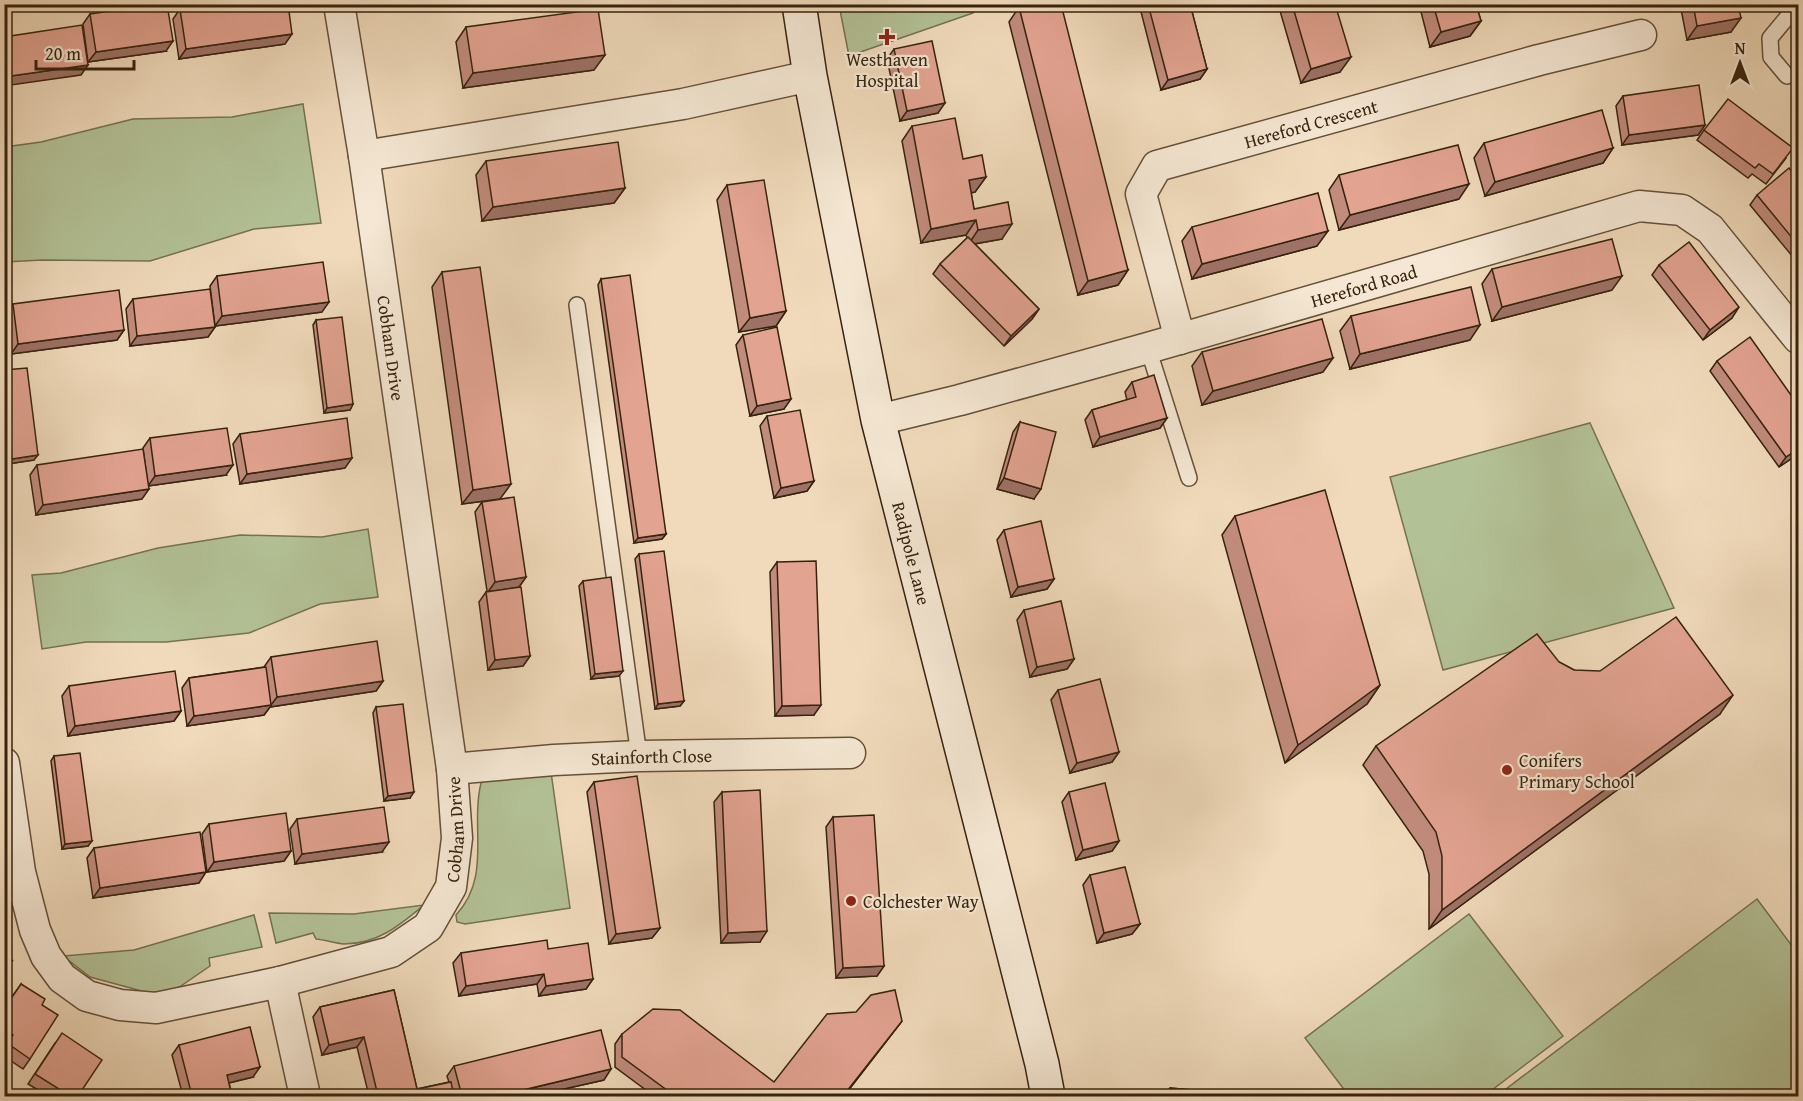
<svg xmlns="http://www.w3.org/2000/svg" width="1803" height="1101" font-family="'Gentium Book Plus',serif">
<style>
.green{fill:#b3c196;stroke:#747252;stroke-width:1.5}
.lines{fill:none;stroke-linecap:round;stroke-linejoin:round}
.lane-casing{stroke:#645139;stroke-width:18}
.street-casing{stroke:#645139;stroke-width:33}
.secondary-casing{stroke:#36230e;stroke-width:36}
.lane{stroke:#f5e7d3;stroke-width:15}
.street{stroke:#f5e7d3;stroke-width:30}
.secondary{stroke:#f5e7d3;stroke-width:33}
.wall{fill:#c28c7d;stroke:#36230e;stroke-width:1.5}
.shaded-wall{fill:#9e7266;stroke:#36230e;stroke-width:1.5}
.building{fill:#e2a391;stroke:#36230e;stroke-width:1.5}
.poi-dot{fill:#8f2418;stroke:#f5e7d3;stroke-width:2}
.labels{text-anchor:middle;dominant-baseline:central;stroke-width:4.5;stroke-linejoin:round;paint-order:stroke}
.poi-label{font-size:18px;fill:#36230e;stroke:#f5e7d3;text-anchor:start}
.street-label{font-size:18px;fill:#36230e;stroke:#f5e7d3}
</style>
<rect width="100%" height="100%" fill="#f0dabb"/>
<filter id="stains"><feTurbulence type="fractalNoise" baseFrequency=".00333" numOctaves="4"/><feColorMatrix values="0 0 0 0 .2 0 0 0 0 .09 0 0 0 0 .02 0 0 0 .5 -.17"/></filter>
<radialGradient id="worn" r=".72"><stop offset=".6" stop-color="#630" stop-opacity="0"/><stop offset="1" stop-color="#630" stop-opacity=".3"/></radialGradient>
<g class="green">
<polygon points="839,5 971,5 973,13 849,56"/>
<polygon points="303,104 321,223 254,229 150,261 42,260 5,262 5,147 41,142 133,119 232,117"/>
<polygon points="1590,423 1674,608 1443,670 1390,477"/>
<polygon points="368,529 378,597 320,604 249,633 166,642 86,642 42,649 32,575 61,573 158,548 240,535 322,537"/>
<path d="M551 772 570 908 465 924 457 922 456 915C492 876 470 829 481 783L493 776Z"/>
<polygon points="1757,899 1798,954 1798,1096 1499,1096 1498,1095"/>
<path d="M424 905C400 925 378 944 344 944 335 943 325 940 316 939L313 933 276 943 269 913 354 914Z"/>
<polygon points="1469,914 1563,1036 1484,1096 1349,1096 1305,1038"/>
<polygon points="254,915 262,947 209,958 210,966 175,990 149,993 90,977 63,956 134,950"/>
</g>
<g class="lines">
<g class="lane-casing">
<g id="lane">
<polyline points="1787,76 1771,57 1770,38 1795,8"/>
<polyline points="577,305 639,756"/>
<polyline points="1148,348 1189,478"/>
</g>
</g>
<g class="street-casing">
<g id="street">
<polyline points="1794,4 1795,8"/>
<polyline points="364,156 683,104 810,76"/>
<path id="s1" d="M1180 339 1141 194 1157 166 1539 60 1641 35"/>
<path id="s2" d="M878 420 960 400 1148 348 1639 206 1682 210 1710 229 1798 338"/>
<path id="s3" d="M4 763 20 872 35 930 46 956 62 978 87 996 120 1005 156 1008 280 982 391 952 428 927 451 887 457 838 452 769 364 156 339 4"/>
<path id="s4" d="M452 769 554 760 639 756 850 753"/>
<polyline points="280,982 305,1096"/>
</g>
</g>
<g class="secondary-casing">
<g id="secondary">
<path id="s5" d="M799 4 810 76 878 420 1042 1064 1048 1096"/>
</g>
</g>
<use href="#lane" class="lane"/>
<use href="#street" class="street"/>
<use href="#secondary" class="secondary"/>
</g>
<g class="wall">
<polygon points="1139,4 1190,4 1207,69 1200,79 1161,90"/>
<polygon points="1278,4 1335,4 1340,72 1301,83"/>
<polygon points="1419,4 1476,4 1481,21 1470,36 1430,47"/>
<polygon points="1558,4 1583,4 1560,11"/>
<polygon points="1680,4 1738,4 1731,32 1687,40"/>
<polygon points="1019,7 1128,270 1118,285 1078,295 1009,22"/>
<polygon points="180,9 285,44 179,59 173,19"/>
<polygon points="90,14 166,51 88,62 83,24"/>
<polygon points="466,27 594,70 463,88 456,42"/>
<polygon points="894,49 938,113 900,121 887,59"/>
<polygon points="1623,96 1705,125 1698,135 1622,145 1616,106"/>
<polygon points="912,126 963,159 986,177 975,192 971,193 974,209 1002,239 975,244 1039,309 1032,319 1004,346 933,274 940,264 967,238 966,235 921,243 902,141"/>
<polygon points="1704,130 1786,158 1766,184 1752,174 1748,178 1697,140"/>
<polygon points="1484,143 1613,148 1603,163 1485,196 1474,158"/>
<polygon points="486,161 625,188 614,203 482,221 476,175"/>
<polygon points="1339,175 1459,199 1339,230 1329,190"/>
<polygon points="1798,180 1798,263 1750,205 1757,195"/>
<polygon points="727,185 786,311 776,326 739,332 717,200"/>
<polygon points="1192,227 1317,246 1192,279 1182,241"/>
<polygon points="1659,265 1732,318 1703,340 1652,275"/>
<polygon points="1492,269 1612,290 1492,321 1482,284"/>
<polygon points="442,272 500,499 462,504 432,287"/>
<polygon points="217,276 322,312 215,326 210,286"/>
<polygon points="601,279 666,534 662,539 634,543 598,285"/>
<polygon points="133,299 215,327 208,337 130,346 126,309"/>
<polygon points="13,304 124,330 117,340 11,354 6,314"/>
<polygon points="1351,316 1470,340 1350,369 1340,331"/>
<polygon points="316,320 353,404 350,410 324,413 313,325"/>
<polygon points="743,335 784,409 750,416 736,345"/>
<polygon points="1202,352 1323,372 1202,405 1192,366"/>
<polygon points="1717,361 1798,405 1798,454 1779,467 1710,371"/>
<polygon points="4,370 34,460 8,464 4,434"/>
<polygon points="1132,382 1167,418 1160,428 1093,447 1085,420 1092,410 1127,400 1125,392"/>
<polygon points="767,416 814,481 807,491 774,498 760,426"/>
<polygon points="1020,422 1034,499 997,489 1013,432"/>
<polygon points="240,434 345,468 240,484 233,444"/>
<polygon points="150,438 226,475 148,486 143,448"/>
<polygon points="37,465 142,499 36,515 30,475"/>
<polygon points="482,502 526,577 519,587 530,656 523,666 488,670 479,602 486,592 487,591 475,512"/>
<polygon points="1235,516 1380,685 1367,704 1285,763 1222,535"/>
<polygon points="1004,530 1054,579 1047,589 1011,597 997,540"/>
<polygon points="639,554 684,701 680,706 655,709 635,559"/>
<polygon points="777,562 814,715 775,716 770,572"/>
<polygon points="583,581 619,676 591,679 579,586"/>
<polygon points="1024,610 1074,659 1067,669 1030,677 1017,620"/>
<polygon points="271,657 383,681 376,691 270,707 264,715 187,726 182,688 189,678 264,667"/>
<polygon points="1559,662 1574,670 1720,714 1429,929 1429,874 1423,851 1363,765 1376,746"/>
<polygon points="69,686 181,711 174,721 68,736 62,696"/>
<polygon points="1058,690 1119,752 1112,762 1070,773 1051,700"/>
<polygon points="376,707 410,798 384,801 373,713"/>
<polygon points="54,756 88,846 62,849 51,761"/>
<polygon points="594,782 660,928 652,938 609,944 587,792"/>
<polygon points="722,792 760,942 721,943 714,802"/>
<polygon points="1069,792 1119,841 1112,851 1076,860 1062,802"/>
<polygon points="833,817 884,966 877,976 836,978 826,827"/>
<polygon points="297,819 382,852 295,864 290,829"/>
<polygon points="209,824 291,851 284,861 207,872 202,834"/>
<polygon points="94,848 199,883 93,898 87,858"/>
<polygon points="1090,875 1140,924 1132,934 1097,943 1083,885"/>
<polygon points="548,949 593,979 586,989 539,996 537,984 459,996 453,963 461,953"/>
<polygon points="21,984 30,1059 23,1069 4,1056 4,1047 5,1045 4,1045 4,1008"/>
<polygon points="394,990 417,1089 449,1082 447,1076 454,1066 604,1080 533,1096 369,1096 357,1047 322,1055 313,1017 320,1007"/>
<polygon points="902,1021 844,1096 654,1096 615,1067 615,1044 622,1034 774,1082"/>
<polygon points="55,1043 78,1096 48,1096 28,1084"/>
<polygon points="179,1045 253,1077 229,1083 232,1096 183,1096 172,1055"/>
<polygon points="1170,1088 1262,1096 1165,1096"/>
</g>
<g class="shaded-wall">
<polygon points="1564,4 1583,4 1560,11"/>
<polygon points="1741,18 1731,32 1687,40 1697,26"/>
<polygon points="1481,21 1470,36 1430,47 1441,32"/>
<polygon points="292,34 285,44 179,59 186,49"/>
<polygon points="173,41 166,51 88,62 96,52"/>
<polygon points="605,55 594,70 463,88 473,73"/>
<polygon points="1351,57 1340,72 1301,83 1311,69"/>
<polygon points="88,65 81,75 4,86 4,77"/>
<polygon points="1207,69 1200,79 1161,90 1168,80"/>
<polygon points="945,103 938,113 900,121 907,111"/>
<polygon points="1705,125 1698,135 1622,145 1629,135"/>
<polygon points="1613,148 1603,163 1485,196 1495,182"/>
<polygon points="986,177 975,192 959,195 969,180"/>
<polygon points="1469,184 1459,199 1339,230 1350,215"/>
<polygon points="625,188 614,203 482,221 493,207"/>
<polygon points="976,220 966,235 921,243 931,229"/>
<polygon points="1012,224 1002,239 968,245 978,230"/>
<polygon points="1328,231 1317,246 1192,279 1202,264"/>
<polygon points="1128,270 1118,285 1078,295 1088,281"/>
<polygon points="1622,276 1612,290 1492,321 1502,307"/>
<polygon points="329,302 322,312 215,326 222,316"/>
<polygon points="1739,307 1732,318 1703,340 1710,330"/>
<polygon points="1039,309 1032,319 1004,346 1011,336"/>
<polygon points="786,311 776,326 739,332 750,318"/>
<polygon points="1480,325 1470,340 1350,369 1360,354"/>
<polygon points="215,327 208,337 130,346 137,336"/>
<polygon points="124,330 117,340 11,354 18,344"/>
<polygon points="1333,358 1323,372 1202,405 1213,391"/>
<polygon points="791,399 784,409 750,416 757,406"/>
<polygon points="353,404 350,410 324,413 327,408"/>
<polygon points="1167,418 1160,428 1093,447 1100,437"/>
<polygon points="1798,449 1798,454 1779,467 1786,457"/>
<polygon points="38,455 34,460 8,464 12,459"/>
<polygon points="352,458 345,468 240,484 247,474"/>
<polygon points="233,465 226,475 148,486 155,476"/>
<polygon points="1004,478 1041,489 1034,499 997,489"/>
<polygon points="814,481 807,491 774,498 781,488"/>
<polygon points="511,484 500,499 462,504 473,490"/>
<polygon points="149,489 142,499 36,515 43,505"/>
<polygon points="666,534 662,539 634,543 638,538"/>
<polygon points="526,577 519,587 488,592 495,582"/>
<polygon points="1054,579 1047,589 1011,597 1018,587"/>
<polygon points="530,656 523,666 488,670 495,660"/>
<polygon points="1074,659 1067,669 1030,677 1037,667"/>
<polygon points="623,671 619,676 591,679 595,674"/>
<polygon points="383,681 376,691 270,707 264,715 187,726 194,716 271,705 277,697"/>
<polygon points="1380,685 1367,704 1285,763 1298,745"/>
<polygon points="1733,695 1720,714 1429,929 1442,910"/>
<polygon points="684,701 680,706 655,709 658,704"/>
<polygon points="821,705 814,715 775,716 782,706"/>
<polygon points="181,711 174,721 68,736 75,726"/>
<polygon points="1119,752 1112,762 1070,773 1077,763"/>
<polygon points="414,792 410,798 384,801 388,796"/>
<polygon points="92,841 88,846 62,849 65,844"/>
<polygon points="1119,841 1112,851 1076,860 1083,850"/>
<polygon points="389,842 382,852 295,864 302,854"/>
<polygon points="291,851 284,861 207,872 214,862"/>
<polygon points="206,872 199,883 93,898 100,888"/>
<polygon points="1140,924 1132,934 1097,943 1104,933"/>
<polygon points="660,928 652,938 609,944 616,934"/>
<polygon points="767,931 760,942 721,943 728,933"/>
<polygon points="12,961 4,971 4,963"/>
<polygon points="884,966 877,976 836,978 843,968"/>
<polygon points="544,974 537,984 459,996 466,986"/>
<polygon points="593,979 586,989 539,996 546,986"/>
<polygon points="902,1021 844,1096 843,1096"/>
<polygon points="364,1037 357,1047 322,1055 329,1045"/>
<polygon points="260,1067 253,1077 220,1085 227,1075"/>
<polygon points="611,1069 604,1080 533,1096 498,1096"/>
</g>
<g class="building">
<polygon points="159,4 167,4 173,41 96,52 90,14"/>
<polygon points="210,4 288,4 292,34 186,49 180,9"/>
<polygon points="1031,4 1061,4 1128,270 1088,281 1019,7"/>
<polygon points="1148,4 1190,4 1207,69 1168,80"/>
<polygon points="1292,4 1335,4 1351,57 1311,69"/>
<polygon points="1433,4 1476,4 1481,21 1441,32"/>
<polygon points="1693,4 1738,4 1741,18 1697,26"/>
<polygon points="598,9 605,55 473,73 466,27"/>
<polygon points="82,25 88,65 4,77 4,37"/>
<polygon points="932,41 945,103 907,111 894,49"/>
<polygon points="1699,85 1705,125 1629,135 1623,96"/>
<polygon points="1728,99 1793,148 1773,174 1759,164 1755,168 1704,130"/>
<polygon points="1602,110 1613,148 1495,182 1484,143"/>
<polygon points="955,118 963,159 982,155 986,177 969,180 974,209 1008,202 1012,224 978,230 976,220 931,229 912,126"/>
<polygon points="618,142 625,188 493,207 486,161"/>
<polygon points="1458,145 1469,184 1350,215 1339,175"/>
<polygon points="1789,168 1798,180 1798,245 1757,195"/>
<polygon points="764,180 786,311 750,318 727,185"/>
<polygon points="1318,193 1328,231 1202,264 1192,227"/>
<polygon points="968,237 1039,309 1011,336 940,264"/>
<polygon points="1612,239 1622,276 1502,307 1492,269"/>
<polygon points="1689,242 1739,307 1710,330 1659,265"/>
<polygon points="323,262 329,302 222,316 217,276"/>
<polygon points="480,267 511,484 473,490 442,272"/>
<polygon points="630,275 666,534 638,538 601,279"/>
<polygon points="1471,287 1480,325 1360,354 1351,316"/>
<polygon points="210,289 215,327 137,336 133,299"/>
<polygon points="119,290 124,330 18,344 13,304"/>
<polygon points="342,317 353,404 327,408 316,320"/>
<polygon points="1322,319 1333,358 1213,391 1202,352"/>
<polygon points="777,327 791,399 757,406 743,335"/>
<polygon points="1750,337 1798,405 1798,418 1795,420 1798,425 1798,449 1786,457 1717,361"/>
<polygon points="27,368 38,455 12,459 4,400 4,370"/>
<polygon points="1154,375 1167,418 1100,437 1092,410 1136,397 1132,382"/>
<polygon points="800,410 814,481 781,488 767,416"/>
<polygon points="347,418 352,458 247,474 240,434"/>
<polygon points="1020,422 1056,432 1041,489 1004,478"/>
<polygon points="227,428 233,465 155,476 150,438"/>
<polygon points="143,449 149,489 43,505 37,465"/>
<polygon points="1325,490 1380,685 1298,745 1235,516"/>
<polygon points="514,497 526,577 495,582 482,502"/>
<polygon points="1041,521 1054,579 1018,587 1004,530"/>
<polygon points="664,551 684,701 658,704 639,554"/>
<polygon points="816,561 821,705 782,706 777,562"/>
<polygon points="611,577 623,671 595,674 583,581"/>
<polygon points="521,587 530,656 495,660 486,592"/>
<polygon points="1061,601 1074,659 1037,667 1024,610"/>
<polygon points="1676,617 1733,695 1442,910 1442,856 1436,832 1376,746 1537,634 1559,662 1574,670 1600,671"/>
<polygon points="377,641 383,681 277,697 271,657"/>
<polygon points="266,667 271,705 194,716 189,678"/>
<polygon points="175,671 181,711 75,726 69,686"/>
<polygon points="1100,679 1119,752 1077,763 1058,690"/>
<polygon points="403,704 414,792 388,796 376,707"/>
<polygon points="80,753 92,841 65,844 54,756"/>
<polygon points="637,776 660,928 616,934 594,782"/>
<polygon points="1105,783 1119,841 1083,850 1069,792"/>
<polygon points="760,790 767,931 728,933 722,792"/>
<polygon points="384,807 389,842 302,854 297,819"/>
<polygon points="286,813 291,851 214,862 209,824"/>
<polygon points="874,815 884,966 843,968 833,817"/>
<polygon points="200,832 206,872 100,888 94,848"/>
<polygon points="1125,867 1140,924 1104,933 1090,875"/>
<polygon points="547,940 548,949 588,943 593,979 546,986 544,974 466,986 461,953"/>
<polygon points="4,941 12,961 4,963"/>
<polygon points="21,984 45,999 42,1005 58,1015 30,1059 7,1043 13,1035 4,1030 4,1009"/>
<polygon points="394,990 417,1089 451,1082 454,1096 378,1096 364,1037 329,1045 320,1007"/>
<polygon points="895,990 902,1021 843,1096 675,1096 622,1057 622,1034 653,1009 680,1010 774,1082 827,1014 856,1012 871,995"/>
<polygon points="250,1027 260,1067 227,1075 232,1096 192,1096 179,1045"/>
<polygon points="601,1030 611,1069 498,1096 462,1096 454,1066"/>
<polygon points="62,1033 102,1060 78,1096 70,1096 35,1074"/>
<polygon points="1170,1088 1262,1096 1170,1096"/>
</g>
<g class="poi-dot">
<path d="M884 28h6v6h6v6h-6v6h-6v-6h-6v-6h6z"/>
<circle cx="1507" cy="770" r="6"/>
<circle cx="851" cy="901" r="6"/>
</g>
<g class="labels">
<g class="poi-label">
<text x="887" y="59" text-anchor="middle">Westhaven<tspan x="887" dy="21">Hospital</tspan></text>
<text x="1519" y="760">Conifers<tspan x="1519" dy="21">Primary School</tspan></text>
<text x="863" y="901">Colchester Way</text>
</g>
<g class="street-label">
<text stroke="none"><textPath href="#s1" startOffset="342">Hereford Crescent</textPath></text>
<text stroke="none"><textPath href="#s2" startOffset="504">Hereford Road</textPath></text>
<text transform="translate(391 348) rotate(82)">Cobham Drive</text>
<text stroke="none"><textPath href="#s5" startOffset="561">Radipole Lane</textPath></text>
<text stroke="none"><textPath href="#s4" startOffset="200">Stainforth Close</textPath></text>
<text stroke="none"><textPath href="#s3" startOffset="717">Cobham Drive</textPath></text>
</g>
</g>
<rect width="1803" height="1101" fill="none" stroke="#f0dabb" stroke-width="24"/>
<rect x="6" y="6" width="1791" height="1089" fill="none" stroke="#36230e" stroke-width="3"/>
<rect x="12" y="12" width="1779" height="1077" fill="none" stroke="#36230e" stroke-width="1.5"/>
<g transform="translate(1740 63)" stroke="#f5e7d3" stroke-width="4.5" paint-order="stroke">
<path d="M0-4.5L10 22L0 15L-10 22Z" fill="#36230e"/>
<text y="-9" font-size="16" font-weight="bold" text-anchor="middle" fill="#36230e">N</text>
</g>
<path d="M36 60v9h98v-9" fill="none" stroke="#36230e" stroke-width="3"/>
<text x="45" y="60" font-size="18" fill="#36230e" stroke="#f5e7d3" stroke-width="4.5" paint-order="stroke">20 m</text>
<rect width="100%" height="100%" filter="url(#stains)"/>
<rect width="100%" height="100%" fill="url(#worn)"/>
</svg>
